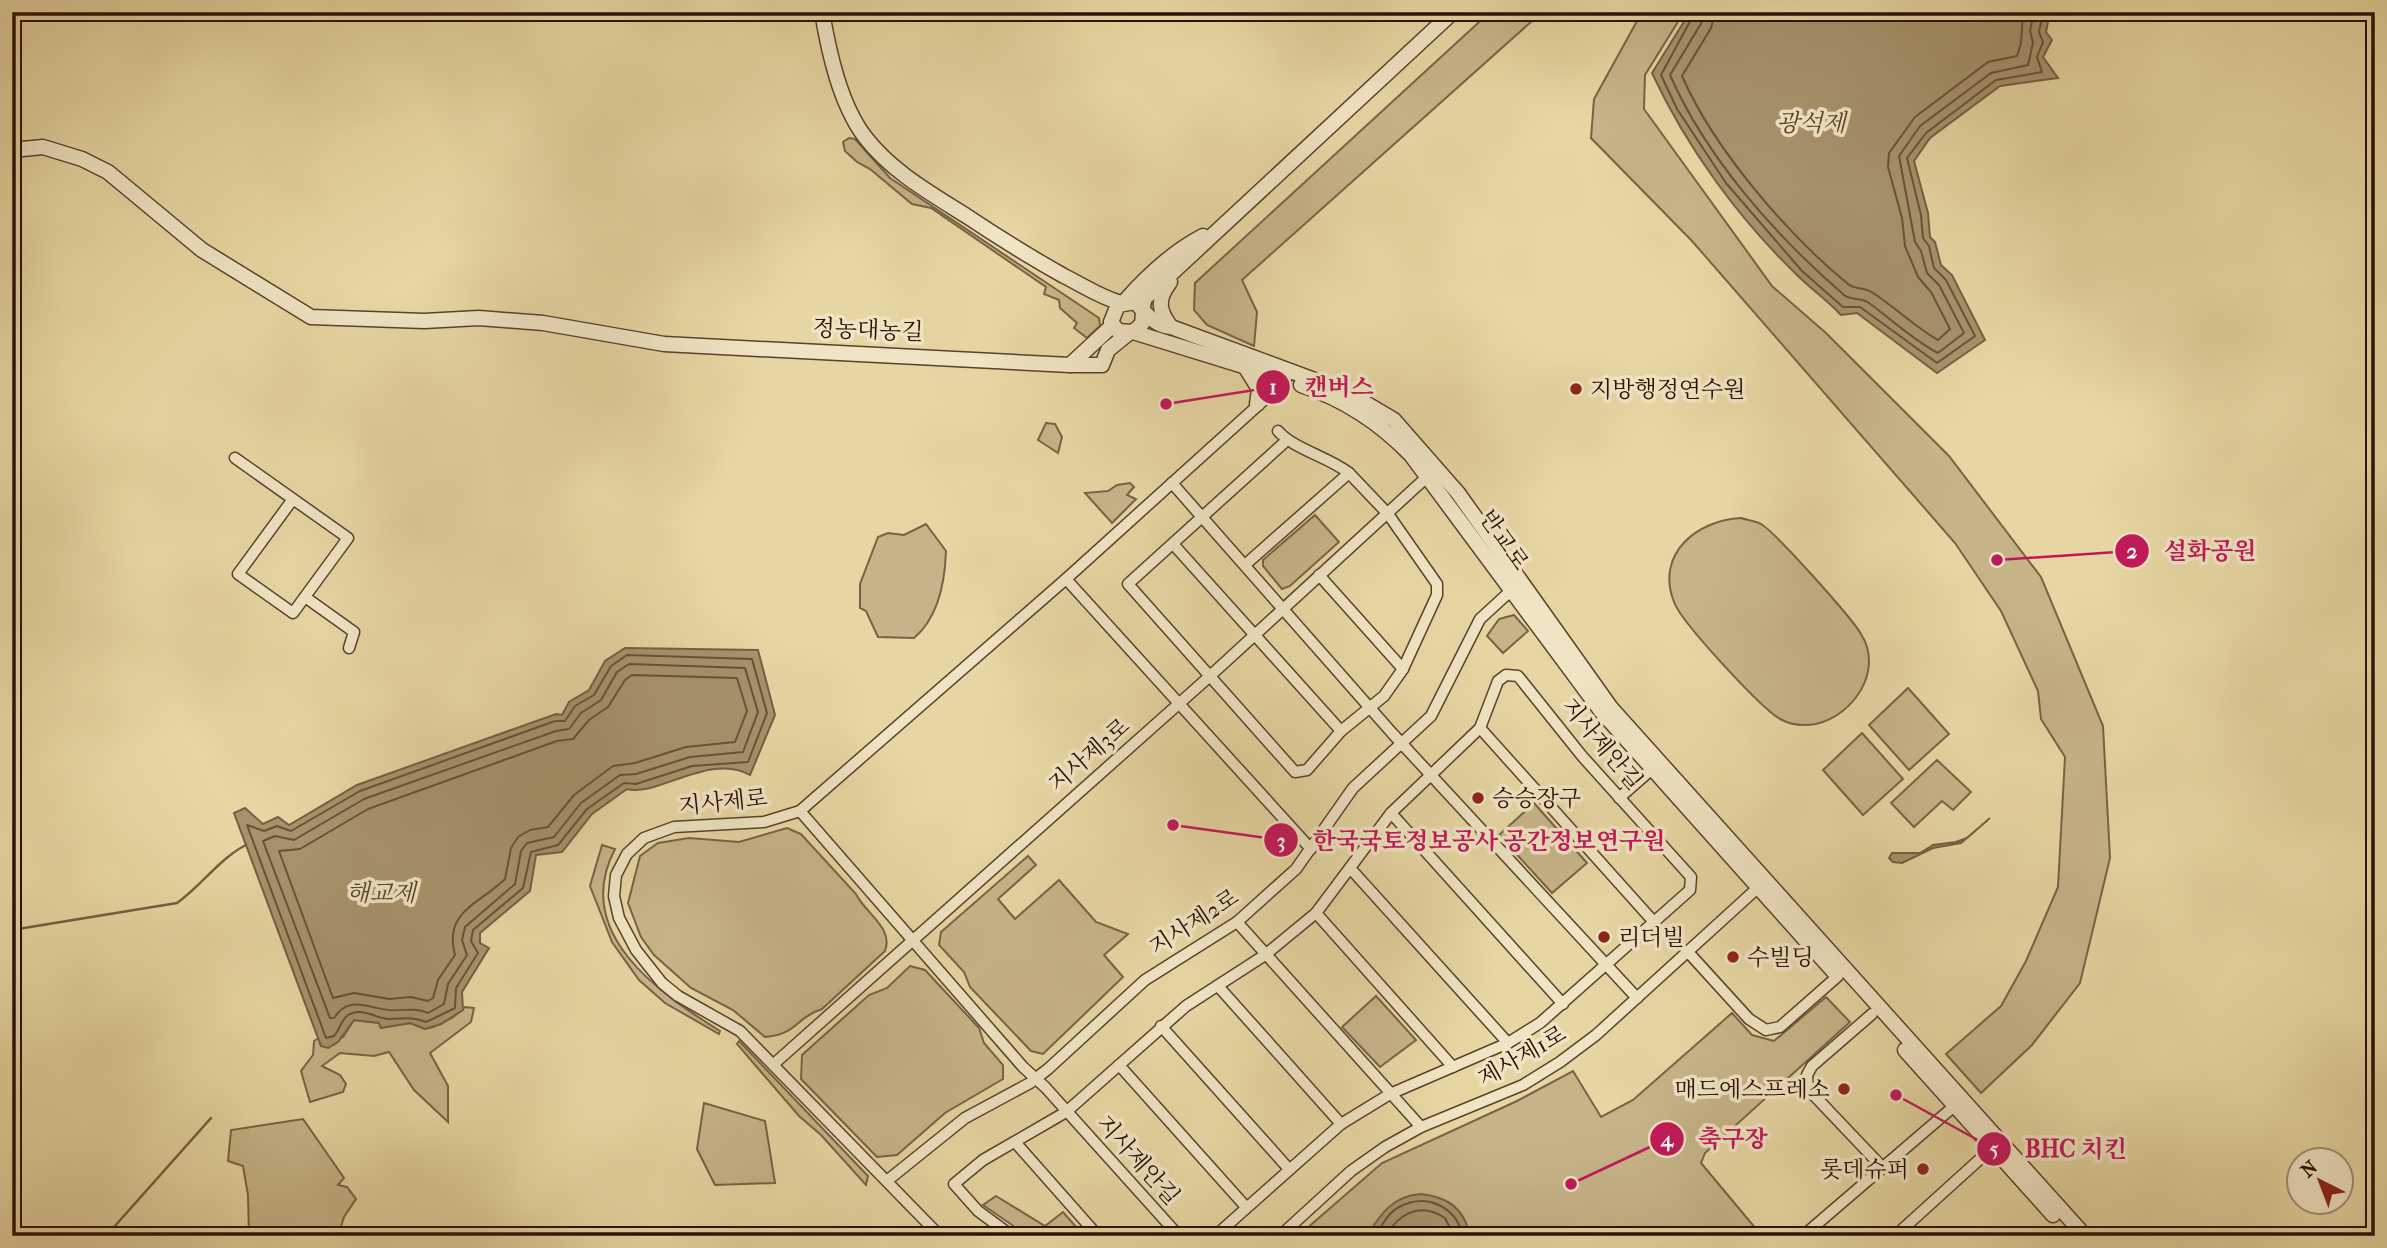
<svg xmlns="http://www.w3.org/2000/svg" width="2387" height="1248" font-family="'IM FELL French Canon','Noto Serif KR',serif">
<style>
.green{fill:#c6b488;stroke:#786245;stroke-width:2}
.water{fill:#a6936c;stroke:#745f42;stroke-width:2}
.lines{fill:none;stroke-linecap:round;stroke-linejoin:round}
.shore{stroke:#685237;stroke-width:2}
.stream{stroke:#745f42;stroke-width:2.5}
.minor-casing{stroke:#58422a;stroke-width:13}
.tertiary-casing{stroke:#58422a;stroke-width:17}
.minor{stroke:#efe4c3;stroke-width:10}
.tertiary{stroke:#efe4c3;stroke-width:14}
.poi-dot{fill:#8f2418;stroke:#efe4c3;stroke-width:2.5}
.labels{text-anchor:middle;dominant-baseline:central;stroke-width:7;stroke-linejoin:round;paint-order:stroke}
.street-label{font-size:23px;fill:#291002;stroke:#efe4c3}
.poi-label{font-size:23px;fill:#291002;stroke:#efe4c3;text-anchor:start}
.water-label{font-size:24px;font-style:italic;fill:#5b442c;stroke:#efe4c3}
.leader{fill:none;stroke:#c2185b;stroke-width:2.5}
.callout-dot{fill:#c2185b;stroke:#efe4c3;stroke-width:2.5}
.mark-label{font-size:21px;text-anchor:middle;font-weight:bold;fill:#fff}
.callout-label{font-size:24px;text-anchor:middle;font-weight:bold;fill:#c2185b;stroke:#efe4c3;stroke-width:7;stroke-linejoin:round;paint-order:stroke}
</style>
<rect width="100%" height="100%" fill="#e6d6a3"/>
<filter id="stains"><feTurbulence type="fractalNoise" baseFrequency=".00286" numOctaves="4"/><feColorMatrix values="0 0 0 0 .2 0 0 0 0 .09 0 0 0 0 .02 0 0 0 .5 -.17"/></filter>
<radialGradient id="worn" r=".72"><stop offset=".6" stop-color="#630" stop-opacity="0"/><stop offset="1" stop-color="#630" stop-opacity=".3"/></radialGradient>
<g class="green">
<polygon points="1490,12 1542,12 1242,280 1257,312 1254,346 1207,325 1194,310 1195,283"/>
<polygon points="1642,12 1684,12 1645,75 1644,109 1772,286 1826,333 1949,456 2041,577 2103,726 2110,858 2080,983 2032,1045 1981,1093 1946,1054 2001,1006 2026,961 2058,887 2065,757 2041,719 2038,691 2001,611 1955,543 1692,241 1591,138 1594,99"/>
<polygon points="849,138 855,139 890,178 1099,318 1100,326 1087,338 1074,328 1077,323 1060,308 1059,300 1044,294 1046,287 931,208 912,204 870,169 857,162 845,151 843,142"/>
<polygon points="1046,423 1055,424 1062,437 1058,453 1038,440"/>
<polygon points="1130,483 1134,487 1127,495 1136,499 1112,523 1085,493 1108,491 1117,485"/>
<polygon points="1315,515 1339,542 1290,586 1282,589 1263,566 1263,560"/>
<path d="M1741 518C1747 520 1755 521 1761 524 1775 532 1852 618 1861 634 1884 670 1854 715 1816 724 1805 726 1791 725 1780 719 1761 708 1681 622 1674 602 1655 554 1697 520 1741 518Z"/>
<path d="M926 524 946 551C945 582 939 617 914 638L878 637 866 611 860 608V584L878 537 888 533 904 535Z"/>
<polygon points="1514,615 1528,631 1503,653 1487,636 1499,619"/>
<polygon points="1908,688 1949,734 1909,770 1869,725"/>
<polygon points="1862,733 1903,779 1863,815 1823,770"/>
<polygon points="1937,760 1971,792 1953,810 1942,801 1914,827 1891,803"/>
<polygon points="1534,803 1587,863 1552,893 1499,835"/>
<path d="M787 828 801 834 856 894C865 913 894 928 885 951L822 1009C796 1017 798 1034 765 1037L733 1010 691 988 654 955 641 937 628 903 640 856 658 843 689 838 739 842Z"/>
<path d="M602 845 615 849C571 933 659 993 720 1031L719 1034 665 1003 639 980 612 942 590 886Z"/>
<polygon points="1028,856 1036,865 998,899 1015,919 1059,880 1096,922 1128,934 1104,955 1123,977 1043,1054 1031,1051 970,987 964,972 939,945 941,932"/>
<polygon points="910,966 925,970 979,1028 984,1043 1003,1065 1003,1079 945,1113 897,1155 877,1157 801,1079 802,1055 869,995 887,988"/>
<polygon points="1376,996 1416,1040 1380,1067 1342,1027"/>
<polygon points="1826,997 1850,1022 1705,1153 1701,1163 1762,1236 1298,1236 1382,1163 1517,1101 1573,1071 1601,1117 1633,1100 1732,1013 1752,1035 1774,1041"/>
<polygon points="465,1007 474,1008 471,1022 430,1053 448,1086 448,1122 414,1090 389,1052 374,1056 340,1053 322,1066 340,1075 346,1084 343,1092 310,1102 301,1071 313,1055 314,1041 319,1038 321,1046 343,1037 354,1020 379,1023 381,1028 410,1023 425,1029 433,1027 452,1018"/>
<polygon points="739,1041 868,1176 866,1185 821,1135 799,1116 737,1044"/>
<polygon points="704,1103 765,1121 775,1183 715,1185 697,1149"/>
<polygon points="303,1119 344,1178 338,1185 347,1187 356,1199 344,1217 338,1236 249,1236 248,1195 243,1166 228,1161 231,1130"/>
<polygon points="996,1196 1045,1226 1063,1212 1084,1236 1028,1236 983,1205"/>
</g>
<g class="water">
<path d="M1690 12H2050L2046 32 2052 40 2043 57 2058 78 2000 86 1930 138 1914 161 1928 213 1930 237 1935 242 1941 265 1952 275 1985 340 1937 373 1857 313 1841 315C1827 300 1811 289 1797 275 1738 218 1687 148 1652 73Z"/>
<path d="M625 648 758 650 775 715 750 775C710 752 658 797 627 789L592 814 562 852 536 855 530 891 480 933V943L489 948 462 992 463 1010 441 1024 425 1029 410 1023 381 1028 379 1023 354 1020 338 1042 328 1048 321 1046 234 813 245 808 263 824 278 817 289 825 357 785 556 714 562 715 569 702 589 690 605 661Z"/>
<polygon points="1990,818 1961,843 1933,848 1902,863 1893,862 1889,858 1892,853 1920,853 1933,845 1956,842 1967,838"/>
<path d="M1421 1194C1448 1197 1464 1208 1470 1236H1367C1381 1213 1393 1196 1421 1194Z"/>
</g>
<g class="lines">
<g class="shore">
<polyline points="1695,12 1661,75 1677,109 1726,183 1802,271 1843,307 1860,307 1937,363 1975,336 1946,280 1934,268 1929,246 1923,238 1921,215 1907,158 1926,133 1996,80 2042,72 2037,57 2043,42 2039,32 2043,12"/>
<path d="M1704 12 1702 22 1670 75C1707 159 1776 236 1844 295 1851 301 1861 297 1869 303 1891 319 1913 340 1938 353L1964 333 1939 285 1927 273 1921 251 1915 242 1899 156 1920 126 1991 73 2028 65 2033 43 2030 31 2034 12"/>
<path d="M1715 12 1711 28 1682 76C1714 149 1787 234 1848 284 1855 290 1865 287 1873 293 1895 307 1915 327 1938 340L1950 329 1931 292 1918 277 1905 246 1902 218 1888 167 1889 153 1915 117 1988 62 2017 56 2021 43 2023 12"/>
<path d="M627 655 752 659 767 713 748 762 692 766 636 784 624 783 587 809 558 845 531 852 523 888 473 930 471 941 478 953 456 988 455 1008 426 1022C412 1016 403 1019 388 1019 376 1018 363 1008 350 1014 341 1018 340 1030 334 1036L326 1038 247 825 264 831 277 826 291 831 360 791 555 721H565L575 706 594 695 611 666Z"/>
<path d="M629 664 745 668 758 712 743 752 690 757 636 774 620 775 581 803 554 837 527 843 521 851 515 884 465 927 462 940 467 955 448 984 444 1004 428 1013C413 1007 404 1011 389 1010 367 1008 349 995 334 1018H330L263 841 275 836 294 840 364 799 556 731 569 729 581 713 601 700 617 672Z"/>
<path d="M632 675 737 678 747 711 735 742 686 747 635 763 613 766 574 795 548 827 530 830 518 837 511 848 505 879C480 904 443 911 455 955L438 980 433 998 428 1001 411 997 389 999 354 993 333 998 279 851 300 849 368 809 557 741 573 739 589 720 608 707 625 680Z"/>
<path d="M1375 1236C1382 1225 1388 1213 1399 1207 1427 1192 1456 1207 1463 1236"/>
<path d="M1385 1236C1399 1214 1420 1201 1445 1218L1454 1236"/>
</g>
<g class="stream">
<path d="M12 930 177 903C201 886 220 858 246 845"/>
<polyline points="106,1236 211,1118"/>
</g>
<g class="minor-casing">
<g id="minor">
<path d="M1278 431C1295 450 1327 456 1349 473"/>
<polyline points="235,458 348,538 293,613 238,574 293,499"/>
<polyline points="1172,483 1392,733 1637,998"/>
<polyline points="1173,544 1341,731"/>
<polyline points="1246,564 1349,473 1388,514 1437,584 1437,595 1403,669 1384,696 1341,731 1307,770 1295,772 1128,584 1286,441"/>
<polyline points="1319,575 1403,669"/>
<polyline points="1066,579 1311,849"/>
<polyline points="305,597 354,632 349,648"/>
<polyline points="1480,728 1653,921"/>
<polyline points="1619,798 1652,769"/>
<polyline points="800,811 1023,1067 1045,1087 1179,1236"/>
<polyline points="1391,813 1563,1004"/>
<polyline points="12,861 13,862"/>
<polyline points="1350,868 1508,1043"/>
<polyline points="1316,913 1453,1067"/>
<polyline points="1237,922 1421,1127"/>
<polyline points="1688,952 1749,1019 1766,1030 1780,1027 1838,976"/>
<polyline points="1218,986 1341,1124"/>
<polyline points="1872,1014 1812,1066 1807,1075 1808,1089 1883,1168"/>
<polyline points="1161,1026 1288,1168"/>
<polyline points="775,1063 1210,676 1429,475"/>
<polyline points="1119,1065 1246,1207"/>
<polyline points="1015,1142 1098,1236"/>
<polyline points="888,1180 965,1118 1030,1083 1048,1069 1145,980 1237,922 1296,869 1353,788 1431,716 1480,619 1516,586"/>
<polyline points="940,1236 740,1031 678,996 662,983 636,950 619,918 614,896 616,875 627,854 644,838 674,827 764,822 800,811 1066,579 1286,380"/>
<polyline points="1012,1236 978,1211 954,1184 983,1160 1066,1112 1186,1006 1265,955 1316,913 1391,813 1480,728 1498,681 1506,675 1518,676 1582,756 1691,877 1690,890 1540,1023 1508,1043 1390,1094 1341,1124 1215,1236"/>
<polyline points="1280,1236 1351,1171 1385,1147 1421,1127 1523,1085 1560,1062 1596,1035 1763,883"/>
<polyline points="1803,1236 1959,1102"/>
<polyline points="1895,1236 1991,1149"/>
</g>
</g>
<g class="tertiary-casing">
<g id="tertiary">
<path d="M822 12C829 53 840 104 865 137 891 171 930 193 965 215 998 237 1030 257 1064 276 1084 286 1100 297 1121 303"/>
<polyline points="12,150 43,147 82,159 108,172 202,250 311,317 424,321 479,318 543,323 664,344 1070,365 1102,365 1108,350 1129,333"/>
<path d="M1170 282C1157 299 1158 310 1171 327"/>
<path d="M1124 302C1146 277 1174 251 1203 236"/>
<polyline points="1142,309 1145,298 1453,12"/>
<path d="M1143 313 1142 324 1133 332 1118 331 1111 322 1118 305 1135 302C1146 313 1154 326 1171 327L1347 392 1394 420 1458 493 1611 708 2085 1236"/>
<polyline points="1133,332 1282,378"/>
<polyline points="1070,365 1113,325"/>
<polyline points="1244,365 1259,389 1257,404"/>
<path d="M1301 385C1344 399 1380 423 1411 455L1601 711 1835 973"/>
<polyline points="1905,1050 2053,1215"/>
</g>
</g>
<use href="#minor" class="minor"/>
<use href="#tertiary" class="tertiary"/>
</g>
<g class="poi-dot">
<circle cx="1576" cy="389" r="7"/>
<circle cx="1478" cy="798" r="7"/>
<circle cx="1604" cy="937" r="7"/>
<circle cx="1733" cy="957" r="7"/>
<circle cx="1844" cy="1089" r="7"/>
<circle cx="1923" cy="1169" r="7"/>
</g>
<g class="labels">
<g class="street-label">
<text transform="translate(868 330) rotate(2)">정농대농길</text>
<text transform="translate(1504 540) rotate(55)">반교로</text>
<text transform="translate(1602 744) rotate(50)">지사제안길</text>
<text transform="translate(1089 755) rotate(-41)">지사제3로</text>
<text transform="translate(723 802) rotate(-6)">지사제로</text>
<text transform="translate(1194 922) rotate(-33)">지사제2로</text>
<text transform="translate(1522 1056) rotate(-30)">제사제1로</text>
<text transform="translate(1138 1160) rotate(48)">지사제안길</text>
</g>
<g class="poi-label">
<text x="1590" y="389">지방행정연수원</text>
<text x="1492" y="798">승승장구</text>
<text x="1618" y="937">리더빌</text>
<text x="1747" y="957">수빌딩</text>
<text x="1830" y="1089" text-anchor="end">매드에스프레소</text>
<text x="1909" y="1169" text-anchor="end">롯데슈퍼</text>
</g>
<g class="water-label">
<text x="1811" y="123">광석제</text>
<text x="381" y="893">해교제</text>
</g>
</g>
<path class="leader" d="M1166 404L1273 387M1997 560L2132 551M1173 825L1281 840M1571 1184L1667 1139M1896 1095L1994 1149"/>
<g class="callout-dot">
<circle cx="1166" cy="404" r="7"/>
<circle cx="1997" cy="560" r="7"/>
<circle cx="1173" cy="825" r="7"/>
<circle cx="1571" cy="1184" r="7"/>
<circle cx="1896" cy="1095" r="7"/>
<circle cx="1273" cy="387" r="18"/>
<circle cx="2132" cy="551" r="18"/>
<circle cx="1281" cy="840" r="18"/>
<circle cx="1667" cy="1139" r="18"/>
<circle cx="1994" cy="1149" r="18"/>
</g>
<g class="mark-label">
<text x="1273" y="394">1</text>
<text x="2132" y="558">2</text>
<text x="1281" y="848">3</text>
<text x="1667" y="1146">4</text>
<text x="1994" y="1156">5</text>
</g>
<g class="callout-label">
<text x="1339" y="395">캔버스</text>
<text x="2210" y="559">설화공원</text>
<text x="1489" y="849">한국국토정보공사 공간정보연구원</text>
<text x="1733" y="1147">축구장</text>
<text x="2076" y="1157">BHC 치킨</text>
</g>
<rect width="2387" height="1248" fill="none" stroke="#e6d6a3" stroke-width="42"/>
<rect x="14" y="14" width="2359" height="1220" fill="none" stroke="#291002" stroke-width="3.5"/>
<rect x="21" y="21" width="2345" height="1206" fill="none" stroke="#291002" stroke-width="2"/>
<g transform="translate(2320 1181) rotate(318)"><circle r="33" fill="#efe4c3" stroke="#a08f76" stroke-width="2"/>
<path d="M0-5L12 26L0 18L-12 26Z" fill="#8f2418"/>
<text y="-10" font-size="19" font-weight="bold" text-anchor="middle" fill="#291002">N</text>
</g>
<rect width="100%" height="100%" filter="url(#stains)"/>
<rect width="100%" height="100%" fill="url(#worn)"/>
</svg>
